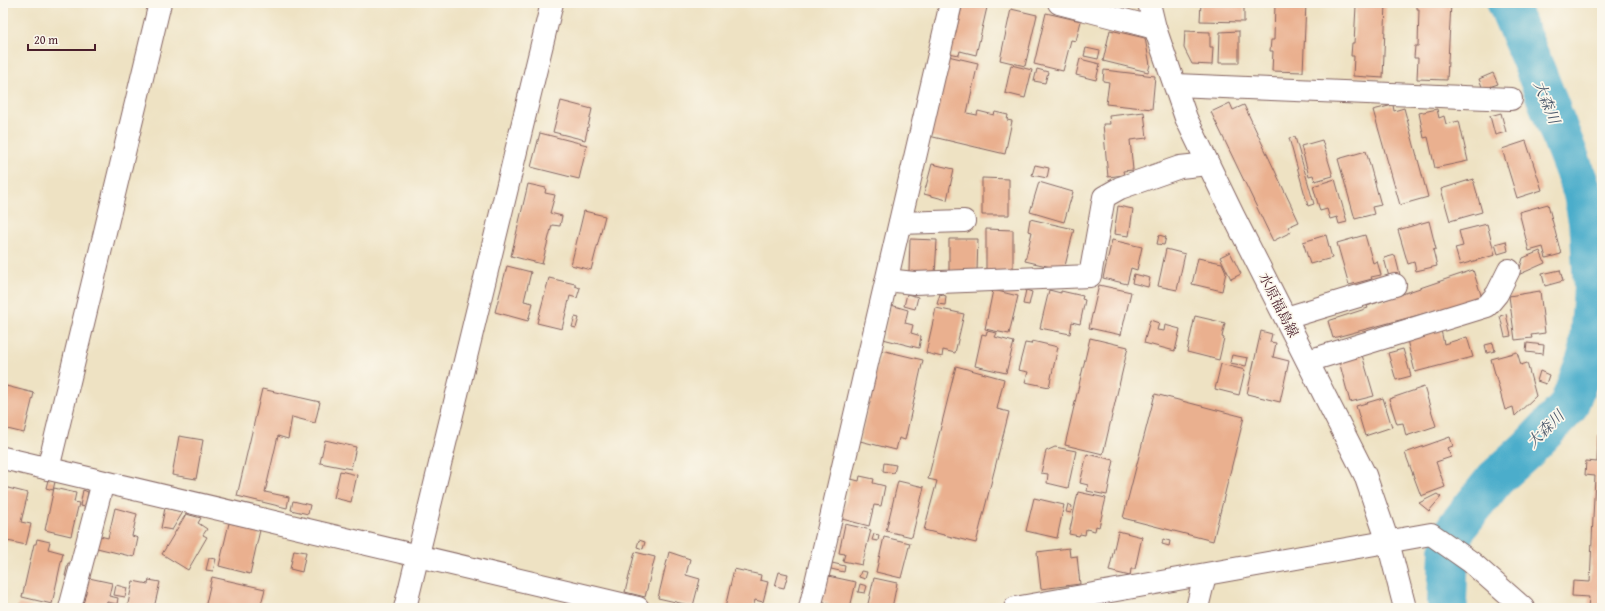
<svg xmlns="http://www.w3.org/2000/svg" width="1605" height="611" font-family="'Gentium Book Plus','Noto Serif JP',serif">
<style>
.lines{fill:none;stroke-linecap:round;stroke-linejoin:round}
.river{stroke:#4cadcb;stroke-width:40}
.building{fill:#eab08f}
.minor-casing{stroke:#836360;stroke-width:24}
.major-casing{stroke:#836360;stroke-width:24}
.minor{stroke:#fff;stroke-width:22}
.major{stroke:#fff;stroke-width:22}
.labels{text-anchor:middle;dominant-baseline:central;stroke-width:3.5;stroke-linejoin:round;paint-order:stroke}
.street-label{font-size:14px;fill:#4a1f2b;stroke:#fbf7ec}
.water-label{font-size:15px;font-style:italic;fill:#4b586b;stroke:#fbf7ec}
</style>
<rect width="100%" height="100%" fill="#fbf7ec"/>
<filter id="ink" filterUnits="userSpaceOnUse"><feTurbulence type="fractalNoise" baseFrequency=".025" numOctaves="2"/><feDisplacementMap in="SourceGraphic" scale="8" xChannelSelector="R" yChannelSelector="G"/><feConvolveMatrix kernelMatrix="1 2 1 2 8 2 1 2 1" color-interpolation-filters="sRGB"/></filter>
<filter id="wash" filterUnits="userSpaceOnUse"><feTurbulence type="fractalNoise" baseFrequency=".012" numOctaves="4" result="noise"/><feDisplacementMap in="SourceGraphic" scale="16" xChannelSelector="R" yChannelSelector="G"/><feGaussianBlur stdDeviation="0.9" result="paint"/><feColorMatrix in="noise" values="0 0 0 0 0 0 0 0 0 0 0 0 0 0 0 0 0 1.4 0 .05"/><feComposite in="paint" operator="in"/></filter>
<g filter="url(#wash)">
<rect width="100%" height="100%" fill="#eee2c3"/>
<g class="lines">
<polyline class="river" points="1448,608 1447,601 1449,551 1456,528 1495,479 1529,448 1568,407 1588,354 1593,288 1590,232 1583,193 1535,69 1507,3"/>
</g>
<g id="blocks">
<g class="building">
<polygon points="963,3 988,3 976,55 960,51 959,55 949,53 952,46"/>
<polygon points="1107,3 1125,3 1117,6"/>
<polygon points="1201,3 1244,3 1244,22 1200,21"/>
<polygon points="1275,3 1306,3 1303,72 1272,71 1273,51 1270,51 1271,40 1274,40"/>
<polygon points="1354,3 1386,3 1383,78 1353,76 1354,56 1351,56 1352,43 1354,43 1356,6 1354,6"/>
<polygon points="1417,3 1451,3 1447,80 1417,79 1418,58 1414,58 1415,46 1418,46 1419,9 1417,9"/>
<polygon points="1011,9 1037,15 1025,66 1000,60"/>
<polygon points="1046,13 1081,21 1076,41 1071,40 1063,71 1034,64"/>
<polygon points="1110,30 1145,38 1150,65 1148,72 1103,61"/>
<polygon points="1185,31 1210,32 1210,47 1213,47 1212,65 1192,64 1184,48"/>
<polygon points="1239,31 1239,63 1219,63 1220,32"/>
<polygon points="1086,48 1100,51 1098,59 1084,56"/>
<polygon points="948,56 978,63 967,113 977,115 978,111 994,115 995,112 1008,115 1007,120 1012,121 1005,154 929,136"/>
<polygon points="1080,59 1100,64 1096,80 1076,75"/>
<polygon points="1011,65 1032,70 1025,98 1005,93"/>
<polygon points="1037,69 1048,72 1045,83 1034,81"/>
<polygon points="1104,70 1155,76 1152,109 1106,104 1109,82 1103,81"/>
<polygon points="1493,73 1498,84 1483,89 1479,79"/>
<polygon points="561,101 592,109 585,140 553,132"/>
<polygon points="1230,103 1233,110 1244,105 1299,222 1288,227 1291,232 1273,241 1211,112"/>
<polygon points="1393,105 1394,111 1404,108 1428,197 1400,205 1373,110"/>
<polygon points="1437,109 1439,118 1444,116 1446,124 1459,121 1468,161 1435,168 1428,137 1424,138 1419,113"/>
<polygon points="1144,112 1147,138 1130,140 1133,170 1123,171 1124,175 1108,177 1103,124 1110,124 1109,116"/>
<polygon points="1501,113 1506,132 1495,135 1490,116"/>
<polygon points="540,133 587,145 579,179 531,167"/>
<polygon points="1295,137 1314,204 1308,206 1289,138"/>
<polygon points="1322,140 1333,176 1315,181 1313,175 1309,176 1301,146"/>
<polygon points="1526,141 1542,190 1517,198 1502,149"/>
<polygon points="1366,151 1381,205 1372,207 1374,214 1355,219 1338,159"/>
<polygon points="932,164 954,169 947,200 924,194"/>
<polygon points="1035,165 1049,168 1047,178 1032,175"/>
<polygon points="982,178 1009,179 1009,215 982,215"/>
<polygon points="1335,179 1347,222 1339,224 1337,217 1330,219 1327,209 1320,211 1313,186"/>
<polygon points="1473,179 1482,212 1450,221 1441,189"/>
<polygon points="1039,182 1073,192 1064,222 1030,212"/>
<polygon points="528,184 546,188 545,193 555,195 550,213 562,216 560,226 552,225 542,264 511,256"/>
<polygon points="1548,204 1561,254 1546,258 1543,247 1529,251 1519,212"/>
<polygon points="1118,206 1133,209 1129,236 1114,234"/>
<polygon points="584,211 605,216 591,270 571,265"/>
<polygon points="1030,219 1074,229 1064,270 1025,261 1032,232 1028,231"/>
<polygon points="1429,221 1436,249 1433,250 1437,266 1416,271 1414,262 1408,264 1398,230"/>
<polygon points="1487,224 1495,255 1460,265 1455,248 1463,246 1459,231"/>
<polygon points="986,229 1013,230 1013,273 986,273"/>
<polygon points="1159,235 1166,237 1164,245 1157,244"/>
<polygon points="1326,235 1332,258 1310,264 1303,242"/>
<polygon points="1365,235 1373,263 1377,261 1381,275 1371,277 1372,279 1349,285 1337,243"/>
<polygon points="910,239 937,240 935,274 909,272"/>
<polygon points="949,239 978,239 977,271 949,271"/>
<polygon points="1112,240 1142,247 1137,270 1131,268 1127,284 1103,278"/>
<polygon points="1506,241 1508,251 1498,254 1495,244"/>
<polygon points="1166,249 1185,254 1177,290 1158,286"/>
<polygon points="1540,251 1545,263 1518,275 1523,258"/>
<polygon points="1230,252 1241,274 1231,279 1220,257"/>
<polygon points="1395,255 1400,275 1389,277 1384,258"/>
<polygon points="1198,258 1222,263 1226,272 1222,291 1192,284"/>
<polygon points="507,266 531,272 524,301 533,303 528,321 495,312"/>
<polygon points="1473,270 1482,298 1333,338 1328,321 1368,308 1367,306"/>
<polygon points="1560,270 1563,281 1545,286 1542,274"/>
<polygon points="1134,274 1150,278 1148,287 1132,283"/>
<polygon points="549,278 575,284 575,286 580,288 577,298 570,296 562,329 537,323"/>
<polygon points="1099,285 1131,292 1121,335 1089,328"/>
<polygon points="993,290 1018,296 1009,334 985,329"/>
<polygon points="1026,290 1032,292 1029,305 1023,304"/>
<polygon points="1049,290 1061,293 1061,291 1083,296 1082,299 1085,300 1080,324 1072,322 1070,334 1040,328"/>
<polygon points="1540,291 1545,333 1531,335 1532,338 1515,340 1509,296"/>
<polygon points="907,294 918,297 915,309 904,306"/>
<polygon points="940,294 946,296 945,305 937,304"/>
<polygon points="891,305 908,310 905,323 913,325 911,333 921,336 919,348 883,339"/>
<polygon points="936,308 964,314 955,353 943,350 942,357 926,353"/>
<polygon points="1506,314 1511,336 1505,337 1500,316"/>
<polygon points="1195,316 1225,323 1222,337 1224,338 1219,360 1187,352"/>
<polygon points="575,317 579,318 576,328 572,327"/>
<polygon points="1150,320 1159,323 1157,330 1164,331 1165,325 1180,329 1175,351 1144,343"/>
<polygon points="1441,330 1444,344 1467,337 1473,357 1415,372 1407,340"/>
<polygon points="987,331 997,333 995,337 1014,342 1006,373 975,366 982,334 986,335"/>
<polygon points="1261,331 1272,334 1270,342 1276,343 1273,357 1289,361 1280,402 1247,394"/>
<polygon points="1090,338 1128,347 1103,454 1065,445"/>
<polygon points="1032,341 1058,347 1049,387 1025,382 1028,372 1018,370 1025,343 1031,344"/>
<polygon points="1493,343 1495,351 1487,353 1485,345"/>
<polygon points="1527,343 1544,345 1543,354 1526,352"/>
<polygon points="1403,349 1411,376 1396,380 1388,353"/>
<polygon points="881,350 923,360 905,440 899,438 896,450 860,441"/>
<polygon points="1517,352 1521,365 1527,363 1536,396 1515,416 1513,407 1505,410 1491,359"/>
<polygon points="1232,355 1248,358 1246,366 1230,363"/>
<polygon points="1362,355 1374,396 1350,402 1339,361"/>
<polygon points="1221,364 1245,370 1239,395 1215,389"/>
<polygon points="956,366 1004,379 997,409 1009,412 976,543 924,530 937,481 928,479"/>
<polygon points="1540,371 1549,375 1546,384 1537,381"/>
<polygon points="6,386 34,393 24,433 3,428 3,397"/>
<polygon points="1424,387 1436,426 1406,436 1403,423 1397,424 1389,399"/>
<polygon points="262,389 320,402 315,423 292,417 288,439 278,436 265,492 289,497 287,508 237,496"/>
<polygon points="1155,394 1244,417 1213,541 1123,518"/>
<polygon points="1383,398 1392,427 1365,436 1356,406"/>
<polygon points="1598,435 1602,435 1602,608 1588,608 1589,597 1572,596 1573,581 1590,582 1595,476 1585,475 1586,461 1597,462"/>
<polygon points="179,436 203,440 196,479 172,475"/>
<polygon points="1450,437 1453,446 1447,448 1451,457 1436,462 1445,487 1421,496 1405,453"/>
<polygon points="325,440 356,447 351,469 320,463"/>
<polygon points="1055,447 1076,451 1068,488 1047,483 1048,474 1041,473 1046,451"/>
<polygon points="1087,454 1114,460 1107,495 1087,491 1088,485 1080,483"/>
<polygon points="884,463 896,465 894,473 883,471"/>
<polygon points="340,471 357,475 351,502 334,498"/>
<polygon points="860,476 874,479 873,483 885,486 881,506 874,505 869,526 842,519 851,479 859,481"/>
<polygon points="48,480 55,482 53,490 46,488"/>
<polygon points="898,481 924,487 912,537 886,531"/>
<polygon points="4,487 28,493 21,522 31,524 26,545 3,540"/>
<polygon points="54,488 76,493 74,502 79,503 71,536 45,530"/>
<polygon points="83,490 88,492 85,507 80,506"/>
<polygon points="1078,492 1106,498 1099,527 1096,526 1095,531 1086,529 1085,535 1080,534 1079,536 1069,534"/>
<polygon points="1437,494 1441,497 1429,511 1419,503"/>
<polygon points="1034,498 1064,505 1057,538 1026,531"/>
<polygon points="293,501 310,505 308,514 291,510"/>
<polygon points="1068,504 1072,506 1071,513 1066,512"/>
<polygon points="115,508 137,514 132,536 138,538 134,557 93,547 96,535 108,538"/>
<polygon points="165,508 183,512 172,530 161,528"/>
<polygon points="186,514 201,518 198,523 207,529 203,535 207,537 188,570 162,554"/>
<polygon points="229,523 260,530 250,574 219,566"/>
<polygon points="845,524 871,530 862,565 843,561 845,554 839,553"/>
<polygon points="1118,531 1142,537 1135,569 1131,569 1130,576 1109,571"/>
<polygon points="874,534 879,535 878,541 872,540"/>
<polygon points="884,537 910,543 901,578 876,572"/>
<polygon points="37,539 50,542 48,549 63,553 52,604 22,597 34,544 36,544"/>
<polygon points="1163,539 1170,541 1169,546 1162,544"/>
<polygon points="639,540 645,542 643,549 637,547"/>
<polygon points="1069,548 1070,557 1077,556 1080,584 1041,589 1037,552"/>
<polygon points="294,550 306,552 302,572 290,569"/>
<polygon points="635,552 655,557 645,597 625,592"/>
<polygon points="669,552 690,559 686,575 700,579 693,606 658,598"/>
<polygon points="209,558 216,559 213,571 206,570"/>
<polygon points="68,563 73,564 70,578 65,576"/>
<polygon points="832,563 845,566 844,572 831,569"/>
<polygon points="734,569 761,575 760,580 768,582 763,602 755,600 753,608 747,607 747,608 725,608"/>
<polygon points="861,571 867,572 865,579 859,577"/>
<polygon points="779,572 788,574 784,588 775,586"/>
<polygon points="828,576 856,582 850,608 827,608 828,603 822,601"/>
<polygon points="212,577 265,589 260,608 205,608"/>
<polygon points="89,578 112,583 109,596 118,598 117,604 107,602 106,608 82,608"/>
<polygon points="874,578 897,583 892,608 867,608"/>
<polygon points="149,580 160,582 154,608 127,608 133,581 148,584"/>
<polygon points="860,584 867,586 865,593 858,592"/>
<polygon points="116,585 127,588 125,597 114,595"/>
<polygon points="19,604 35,607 35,608 18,608"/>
</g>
</g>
</g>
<g filter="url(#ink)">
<use href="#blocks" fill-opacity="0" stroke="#836360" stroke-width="1"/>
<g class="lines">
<g class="minor-casing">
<g id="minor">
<polyline points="1059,3 1155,28"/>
<polyline points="1175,85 1511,99"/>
<polyline points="900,223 964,221"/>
<polyline points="887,280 914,283 1090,276 1104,197 1120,188 1180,167 1208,164"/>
<polyline points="1286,318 1395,285"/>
<polyline points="1308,361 1487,306 1497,294 1509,270"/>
<polyline points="3,458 638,608"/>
<polyline points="48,469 160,3"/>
<polyline points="70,608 103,482"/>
<polyline points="405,608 552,3"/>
<polyline points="810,608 951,3"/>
<polyline points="1015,608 1431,534 1471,562 1523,608"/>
<polyline points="1197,608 1205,575"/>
</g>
</g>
<g class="major-casing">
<polyline id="major" points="1149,3 1155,28 1186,118 1233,215 1365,475 1388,542 1405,608"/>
</g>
<use href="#minor" class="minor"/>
<use href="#major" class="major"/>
</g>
</g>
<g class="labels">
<g class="street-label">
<text transform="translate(1279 305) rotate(63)">水原福島線</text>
</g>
<g class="water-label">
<text transform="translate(1547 102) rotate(68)">大森川</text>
<text transform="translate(1545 429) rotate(-45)">大森川</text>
</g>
</g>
<rect width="1605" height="611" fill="none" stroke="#fbf7ec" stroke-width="16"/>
<path d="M28 44v6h67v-6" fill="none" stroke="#4a1f2b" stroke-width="2"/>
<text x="34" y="44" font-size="12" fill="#4a1f2b" stroke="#fbf7ec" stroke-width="3" paint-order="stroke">20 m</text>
</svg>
